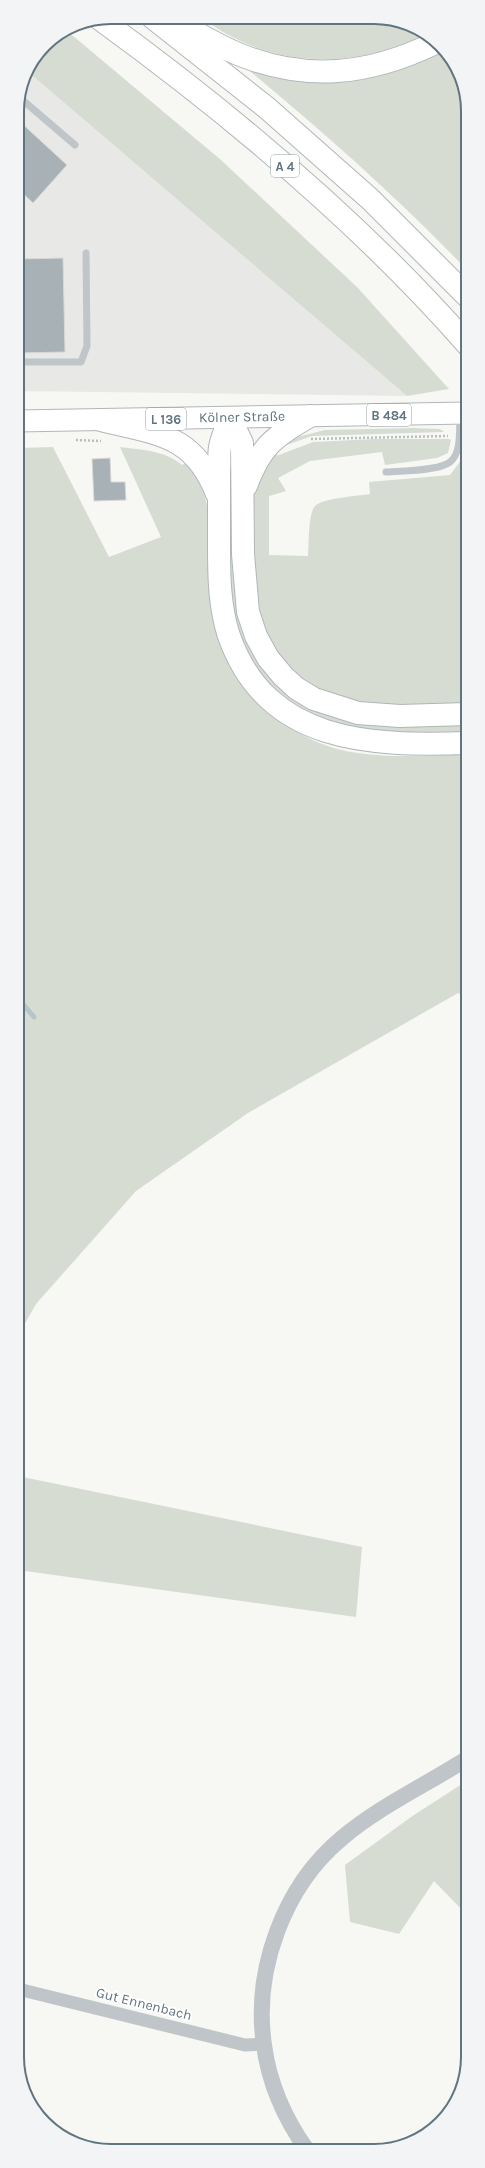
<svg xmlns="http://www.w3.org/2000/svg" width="485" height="2168" font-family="Karla,sans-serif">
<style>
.built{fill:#e8e8e7}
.green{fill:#d7dcd3}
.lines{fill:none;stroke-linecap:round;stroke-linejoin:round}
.stream{stroke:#b6c5c8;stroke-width:5}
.building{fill:#a7b1b6;stroke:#d9d8d6}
.primary-casing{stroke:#b1b7ba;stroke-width:23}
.motorway-casing{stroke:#b0b6b9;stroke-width:24}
.path{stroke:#b9bdbf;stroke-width:2.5;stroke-dasharray:2 2;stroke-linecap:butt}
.service{stroke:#bfc5c8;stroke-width:7}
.minor{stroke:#bfc5c8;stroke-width:13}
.tertiary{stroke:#bfc5c8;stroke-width:16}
.primary{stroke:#fff;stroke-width:21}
.motorway{stroke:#fff;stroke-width:22}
.labels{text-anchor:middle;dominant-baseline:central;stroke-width:4;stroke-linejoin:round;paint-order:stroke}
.shield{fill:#fff;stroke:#909ea6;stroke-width:1}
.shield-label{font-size:13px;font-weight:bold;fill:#617580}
.street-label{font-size:14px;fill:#617580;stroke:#fff}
.rim{fill:none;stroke:#617580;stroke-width:2}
</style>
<rect width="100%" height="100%" fill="#f7f7f4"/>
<polygon class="built" points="27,71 407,396 17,391 17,105 24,75"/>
<g class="green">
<path d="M202 18 392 19 422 36C348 71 269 68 202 18Z"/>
<polygon points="66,30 221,160 357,287 449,389 407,396 27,71 45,44"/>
<path d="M443 48 467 99V270C396 196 319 128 240 63L266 72Z"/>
<polygon points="413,428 440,429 444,432 312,436 284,446 293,438 325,430"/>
<path d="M374 439H449L451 440 448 453 437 458 385 465 382 452 310 461 278 478 286 491 269 496V555L308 556C309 546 308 513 315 506 323 498 358 496 370 494L369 482 450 475 462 459 467 446V705C393 709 301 713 266 632 262 621 257 608 255 597 253 585 254 572 254 560 253 538 247 502 255 482 259 473 266 464 271 456L279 455 313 442Z"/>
<polygon points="230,443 233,444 237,598 291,693 467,720 467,735 370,735 310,715 275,691 252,662 235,624 229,572"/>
<path d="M53 447 109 557 161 537 120 447C142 450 164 450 182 465L190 461C204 490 208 498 209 530L256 701C275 717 294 732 317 742 360 761 421 756 467 754V1000L458 993 248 1113 136 1191 36 1304 18 1336 17 448Z"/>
<polygon points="18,1476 362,1547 356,1617 18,1570"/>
<polygon points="468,1780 468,1916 434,1881 399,1934 350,1922 345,1865 411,1817"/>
</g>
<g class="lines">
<polyline class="stream" points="17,997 34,1017"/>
</g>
<g class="building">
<polygon points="17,119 67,165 33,203 17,188"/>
<polygon points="63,258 65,352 17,353 17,259"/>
<polygon points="110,458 111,482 125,482 126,500 94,501 92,459"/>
</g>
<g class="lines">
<g class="primary-casing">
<polyline id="primary" points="17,421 467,413"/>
</g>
<g class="motorway-casing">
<g id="motorway">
<polyline points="152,17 267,108 370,199 467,296"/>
<path d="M170 18C192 30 214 44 238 54 306 82 369 75 435 43"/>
<path d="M100 19C232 115 359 221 467 344"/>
<path d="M230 418C227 426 223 435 221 443 218 451 220 462 219 470 219 494 219 519 219 543 219 574 219 606 229 636 267 744 371 746 467 743"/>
<polyline points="230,418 242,443 243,554 248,612 256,636 268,658 283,676 296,688 314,699 358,713 400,716 467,714"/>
<path d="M101 420C157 434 194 434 217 494"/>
<path d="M246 486C261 445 274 437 310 416"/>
</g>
</g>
<g class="path">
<polyline points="311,439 448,436"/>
<polyline points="76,440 101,441"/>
</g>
<g class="service">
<polyline points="19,97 75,145"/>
<polyline points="17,362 81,362 87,346 86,253"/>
<path d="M386 472C400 471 439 471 450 462 462 453 459 429 460 415"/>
</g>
<polyline class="minor" points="18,1989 245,2045 264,2044"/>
<path class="tertiary" d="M307 2150C285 2119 269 2083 264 2045 253 1970 284 1886 342 1838 380 1806 426 1785 468 1758"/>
<use href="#primary" class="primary"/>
<use href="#motorway" class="motorway"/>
</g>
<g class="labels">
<g class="shield">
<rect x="271" y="155" width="28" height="22" rx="3"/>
<rect x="367" y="404" width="44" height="22" rx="3"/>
<rect x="146" y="408" width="40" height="22" rx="3"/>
</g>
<g class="shield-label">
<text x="285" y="166">A 4</text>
<text x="389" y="415">B 484</text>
<text x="166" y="419">L 136</text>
</g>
<g class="street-label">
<text transform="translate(242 417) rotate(-1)">Kölner Straße</text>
<text transform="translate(144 2004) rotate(14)">Gut Ennenbach</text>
</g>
</g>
<path d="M0 0H485V2168H0ZM111 24H374A87 87 0 0 1 461 111V2057A87 87 0 0 1 374 2144H111A87 87 0 0 1 24 2057V111A87 87 0 0 1 111 24Z" fill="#f2f4f5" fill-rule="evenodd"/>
<path class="rim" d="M111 24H374A87 87 0 0 1 461 111V2057A87 87 0 0 1 374 2144H111A87 87 0 0 1 24 2057V111A87 87 0 0 1 111 24Z"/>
</svg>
